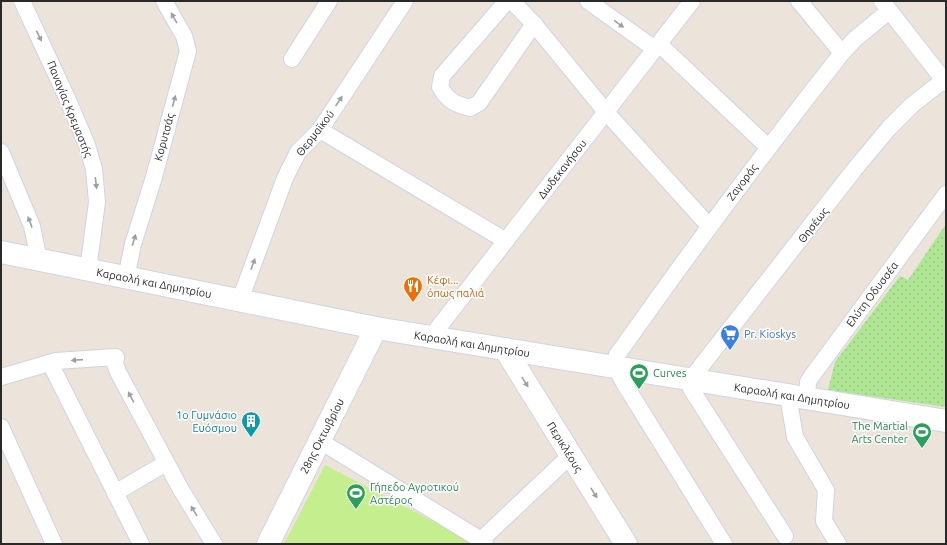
<svg xmlns="http://www.w3.org/2000/svg" width="947" height="545" font-family="Ubuntu,sans-serif">
<style>
.grass{fill:url(#grass-dots)}
.pitch{fill:#c5ee8e}
.lines{fill:none;stroke-linecap:round;stroke-linejoin:round}
.street-casing{stroke:#cfd3e3;stroke-width:18}
.secondary-casing{stroke:#cfd3e3;stroke-width:24}
.street{stroke:#fff;stroke-width:16}
.secondary{stroke:#fff;stroke-width:22}
.oneway{fill:#9f9f9f}
.labels{text-anchor:middle;dominant-baseline:central;stroke-width:3;stroke-linejoin:round;paint-order:stroke}
.street-label{font-size:11px;fill:#292929;stroke:#fff}
.food-label{font-size:11px;fill:#c56008;stroke:#fff;text-anchor:start}
.shop-label{font-size:11px;fill:#366cbe;stroke:#fff;text-anchor:start}
.leisure-label{font-size:11px;fill:#27864d;stroke:#fff;text-anchor:start}
.culture-label{font-size:11px;fill:#0d838f;stroke:#fff;text-anchor:end}
</style>
<defs>
<pattern id="grass-dots" width="8" height="8" patternUnits="userSpaceOnUse"><rect width="8" height="8" fill="#afe693"/><path d="M2 2h.1M6 6h.1" fill="none" stroke="#97c57f" stroke-width="1.8" stroke-linecap="round"/></pattern>
</defs>
<rect width="100%" height="100%" fill="#ece4da"/>
<polygon class="grass" points="946,224 946,407 828,390 835,362 900,276 908,280"/>
<polygon class="pitch" points="325,465 477,544 284,544"/>
<g class="lines">
<g class="street-casing">
<g id="street">
<polyline points="22,1 67,98 87,145 94,169 97,202 88,270"/>
<path d="M507 1 442 76 440 87C448 101 455 104 470 108L479 103 534 24"/>
<polyline points="512,1 534,24 606,112 709,226"/>
<polyline points="588,1 655,49"/>
<polyline points="799,1 842,53"/>
<polyline points="882,1 946,83"/>
<polyline points="659,44 768,147"/>
<polyline points="292,59 329,1"/>
<polyline points="320,130 506,241"/>
<polyline points="1,152 32,226 39,260"/>
<polyline points="126,278 133,244 154,177 188,51 184,36 164,1"/>
<polyline points="240,300 285,178 298,152 320,130 405,1"/>
<polyline points="431,337 692,1"/>
<polyline points="50,363 141,544"/>
<polyline points="1,377 56,361 116,357 115,364 118,372 180,488 214,544"/>
<polyline points="788,395 795,437 826,490 824,521 838,544"/>
<polyline points="807,398 808,382 811,377 946,194"/>
<polyline points="1,427 54,544"/>
<polyline points="320,441 481,540 485,544"/>
<polyline points="115,493 166,463"/>
<polyline points="785,536 693,392 691,389 691,379 854,170 889,128 912,105 944,80"/>
<polyline points="481,540 571,455"/>
<path d="M724 544 627 388 621 378 615 362 617 355 625 344C695 245 767 148 842 53L855 39 889 11"/>
</g>
</g>
<g class="secondary-casing">
<g id="secondary">
<polyline points="1,252 376,328 946,421"/>
<polyline points="505,349 626,544"/>
<polyline points="268,544 376,328"/>
</g>
</g>
<use href="#street" class="street"/>
<use href="#secondary" class="secondary"/>
</g>
<defs><path id="oneway-solid" d="M-6-.8H1V-3.2L6.5 0L1 3.2V.8H-6Z"/></defs>
<g class="oneway">
<use href="#oneway-solid" transform="translate(174 18) rotate(-120)"/>
<use href="#oneway-solid" transform="translate(619 24) rotate(36)"/>
<use href="#oneway-solid" transform="translate(39 36) rotate(64)"/>
<use href="#oneway-solid" transform="translate(174 101) rotate(-75)"/>
<use href="#oneway-solid" transform="translate(339 101) rotate(-56)"/>
<use href="#oneway-solid" transform="translate(96 183) rotate(83)"/>
<use href="#oneway-solid" transform="translate(30 222) rotate(-110)"/>
<use href="#oneway-solid" transform="translate(134 240) rotate(-73)"/>
<use href="#oneway-solid" transform="translate(253 264) rotate(-70)"/>
<use href="#oneway-solid" transform="translate(77 360) rotate(176)"/>
<use href="#oneway-solid" transform="translate(525 382) rotate(58)"/>
<use href="#oneway-solid" transform="translate(131 397) rotate(-118)"/>
<use href="#oneway-solid" transform="translate(594 493) rotate(58)"/>
<use href="#oneway-solid" transform="translate(194 511) rotate(-121)"/>
</g>
<defs>
<g id="restaurant-pin" transform="scale(1)"><path d="M0 17L-7.5 6A9.5 9.5 0 1 1 7.5 6Z" fill="#e8710a" stroke="#fff"/><path d="M-5-6h1v4h1v-4h1v4h1v-4h1v5L-1.5 .5V6h-2V.5L-5-1ZM5-6V6H3V1.5H1.5Q1.5-4 5-6Z" fill="#fff"/></g>
<g id="supermarket-pin" transform="scale(1)"><path d="M0 17L-7.5 6A9.5 9.5 0 1 1 7.5 6Z" fill="#3f7fe0" stroke="#fff"/><path d="M-6-5.5h2.5l.6 2H6L4.5 2H-2.5L-4.4-4H-6ZM-1.5 3.2a1.3 1.3 0 1 0 .1 0ZM3 3.2a1.3 1.3 0 1 0 .1 0Z" fill="#fff"/></g>
<g id="stadium-pin" transform="scale(1)"><path d="M0 17L-7.5 6A9.5 9.5 0 1 1 7.5 6Z" fill="#2e9e5b" stroke="#fff"/><path d="M0-5a6.5 5 0 1 0 0 10a6.5 5 0 1 0 0-10ZM-3.5-1.8h7v3.6h-7Z" fill="#fff"/></g>
<g id="building-pin" transform="scale(1)"><path d="M0 17L-7.5 6A9.5 9.5 0 1 1 7.5 6Z" fill="#0f9aa8" stroke="#fff"/><path d="M-4-6H4V6H1V3H-1V6H-4ZM-2.5-4.3h1.7v1.8h-1.7ZM.8-4.3h1.7v1.8H.8ZM-2.5-1h1.7V.8h-1.7ZM.8-1h1.7V.8H.8Z" fill="#fff"/></g>
</defs>
<g fill-rule="evenodd">
<use href="#restaurant-pin" x="413" y="286"/>
<use href="#supermarket-pin" x="730" y="334"/>
<use href="#stadium-pin" x="639" y="373"/>
<use href="#building-pin" x="251" y="421"/>
<use href="#stadium-pin" x="922" y="432"/>
<use href="#stadium-pin" x="356" y="493"/>
</g>
<g class="labels">
<g class="street-label">
<text transform="translate(70 109) rotate(68)">Παναγίας Κρεμαστής</text>
<text transform="translate(315 133) rotate(-52)">Θερμαϊκού</text>
<text transform="translate(164 137) rotate(-75)">Κορυτσάς</text>
<text transform="translate(562 169) rotate(-52)">Δωδεκανήσου</text>
<text transform="translate(742 182) rotate(-53)">Ζαγοράς</text>
<text transform="translate(813 225) rotate(-52)">Θησέως</text>
<text transform="translate(154 283) rotate(11)">Καραολή και Δημητρίου</text>
<text transform="translate(872 294) rotate(-53)">Ελύτη Οδυσσέα</text>
<text transform="translate(472 344) rotate(9)">Καραολή και Δημητρίου</text>
<text transform="translate(792 396) rotate(9)">Καραολή και Δημητρίου</text>
<text transform="translate(322 436) rotate(-63)">28ης Οκτωβρίου</text>
<text transform="translate(565 447) rotate(58)">Περικλέους</text>
</g>
<g class="food-label">
<text x="427" y="280">Κέφι...<tspan x="427" dy="13">όπως παλιά</tspan></text>
</g>
<g class="shop-label">
<text x="744" y="334">Pr. Kioskys</text>
</g>
<g class="leisure-label">
<text x="653" y="373">Curves</text>
<text x="908" y="426" text-anchor="end">The Martial<tspan x="908" dy="13">Arts Center</tspan></text>
<text x="370" y="487">Γήπεδο Αγροτικού<tspan x="370" dy="13">Αστέρος</tspan></text>
</g>
<g class="culture-label">
<text x="237" y="415">1ο Γυμνάσιο<tspan x="237" dy="13">Ευόσμου</tspan></text>
</g>
</g>
<rect width="947" height="545" fill="none" stroke="#292929" stroke-width="4"/>
</svg>
